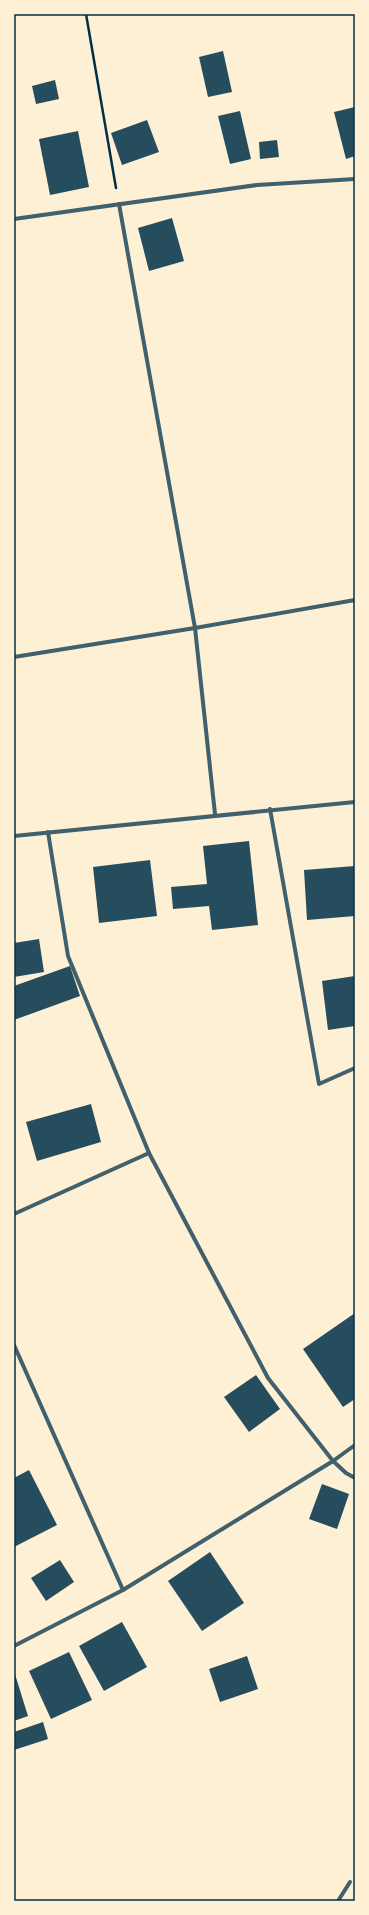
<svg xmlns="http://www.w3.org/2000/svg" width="369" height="1915" font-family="Montserrat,sans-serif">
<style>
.building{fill:#264d5e}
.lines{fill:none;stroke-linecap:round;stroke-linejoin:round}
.path{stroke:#003049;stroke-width:2.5}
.minor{stroke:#3f606c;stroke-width:4}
.neatline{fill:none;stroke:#003049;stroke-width:1.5}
</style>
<rect width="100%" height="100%" fill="#fdf0d5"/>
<g class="building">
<polygon points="223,51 232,92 208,97 199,57"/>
<polygon points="55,80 59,99 36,104 32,86"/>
<polygon points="355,107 355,156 346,159 334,112"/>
<polygon points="240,111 251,159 230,164 218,116"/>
<polygon points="147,120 159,152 122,165 111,133"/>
<polygon points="78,131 89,187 50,195 39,139"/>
<polygon points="277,140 279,157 260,159 259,142"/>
<polygon points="172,218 184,261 149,271 138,228"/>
<polygon points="249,841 258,925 212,930 209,906 173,909 171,887 207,884 203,846"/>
<polygon points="150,860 157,916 99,923 93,867"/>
<polygon points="355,866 355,916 307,920 304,870"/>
<polygon points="39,939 44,972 14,977 14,943"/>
<polygon points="70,966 80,996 14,1020 14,986"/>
<polygon points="355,976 355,1026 328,1030 322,981"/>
<polygon points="91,1104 101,1142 37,1161 26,1122"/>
<polygon points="355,1313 355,1399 343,1407 303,1349"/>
<polygon points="256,1375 280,1409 249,1432 224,1397"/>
<polygon points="29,1470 57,1525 14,1547 14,1478"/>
<polygon points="322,1484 349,1494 337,1529 309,1519"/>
<polygon points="210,1552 244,1603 202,1631 168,1581"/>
<polygon points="60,1560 74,1582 46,1601 31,1578"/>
<polygon points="122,1622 147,1667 104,1691 79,1646"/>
<polygon points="69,1652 92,1700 51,1719 29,1671"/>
<polygon points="247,1656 258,1689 220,1702 209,1669"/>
<polygon points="14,1671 28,1716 14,1721"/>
<polygon points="43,1722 48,1739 14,1750 14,1732"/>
</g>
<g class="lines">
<polyline class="path" points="86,14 116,188"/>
<g class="minor">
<polyline points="14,219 257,185 355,179"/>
<polyline points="14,657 195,628 119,204"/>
<polyline points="270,809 319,1084 355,1068"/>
<polyline points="215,814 195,628 355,600"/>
<polyline points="48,832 68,956 149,1153 268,1378 333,1461 346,1473 355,1478"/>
<polyline points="14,836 355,802"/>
<polyline points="14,1214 149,1153"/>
<polyline points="14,1345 123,1590"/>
<polyline points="14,1646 123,1590 333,1461 355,1445"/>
<polyline points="338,1901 350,1882"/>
</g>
</g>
<rect width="369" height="1915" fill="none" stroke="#fdf0d5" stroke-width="30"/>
<rect x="15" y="15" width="339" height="1885" class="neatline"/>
</svg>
